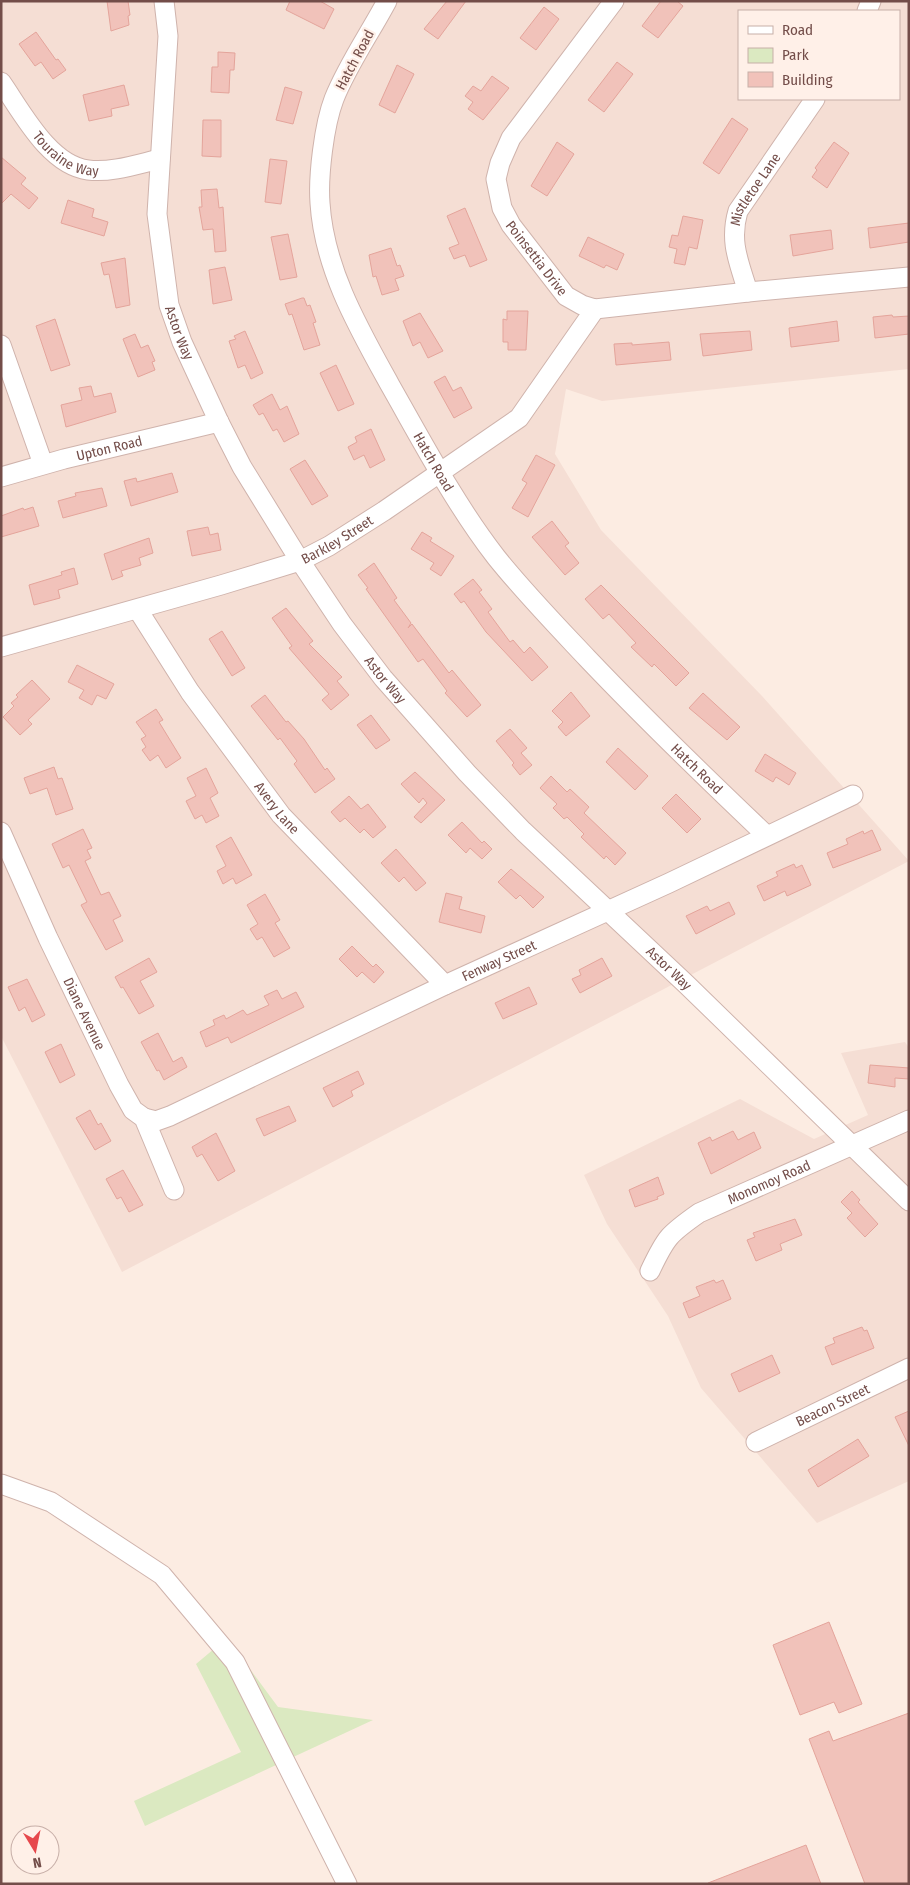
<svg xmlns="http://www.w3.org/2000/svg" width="910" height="1885" font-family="'Fira Sans Condensed',sans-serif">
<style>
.residential{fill:#f5ded4;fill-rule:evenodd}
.green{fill:#dbe9c1}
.building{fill:#f1c2ba;stroke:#e4a49b}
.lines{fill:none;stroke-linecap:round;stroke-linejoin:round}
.minor-casing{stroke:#cfb3ac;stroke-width:21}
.minor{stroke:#fff;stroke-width:19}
.labels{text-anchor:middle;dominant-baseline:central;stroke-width:4.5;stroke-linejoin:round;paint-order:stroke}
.street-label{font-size:14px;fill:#734d49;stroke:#fff0e8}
</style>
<rect width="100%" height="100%" fill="#fcece2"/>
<g class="residential">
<path d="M1 1H909V369L602 401 566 389 555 454 601 530 762 696 909 861 122 1272 1 1036ZM739 11H899V99H739Z"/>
<polygon points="905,1042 909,1048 909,1481 817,1523 701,1388 668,1316 607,1224 584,1175 740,1099 814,1139 868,1115 841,1053"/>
</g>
<polygon class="green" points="227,1638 278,1707 373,1720 145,1826 134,1801 241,1752 196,1664"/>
<g class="building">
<polygon points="107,1 128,1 130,15 128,16 129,25 111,31"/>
<polygon points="290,1 320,1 334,9 324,29 286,10"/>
<polygon points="447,1 466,1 438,39 424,29"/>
<polygon points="661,1 677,1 683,6 658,38 642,26"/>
<polygon points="544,7 559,19 536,50 520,38"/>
<polygon points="36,32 56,60 58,59 66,70 53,79 41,62 35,66 19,44"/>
<polygon points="218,52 235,53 234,70 230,70 229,93 211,92 212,67 218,67"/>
<polygon points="617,62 633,74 604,112 588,100"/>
<polygon points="397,65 414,74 395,113 379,105"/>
<polygon points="492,76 509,88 483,120 468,109 473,102 465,96 473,86 481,91"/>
<polygon points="124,85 129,105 111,109 112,116 89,121 83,95"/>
<polygon points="285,87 302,92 293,124 276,120"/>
<polygon points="732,118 748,129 719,174 703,163"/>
<polygon points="203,120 221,120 221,157 202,156"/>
<polygon points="557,142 574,154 547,196 531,186"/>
<polygon points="834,142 849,153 827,188 812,177 817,170 815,168"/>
<polygon points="1,157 26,178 21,184 38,198 29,209 11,194 1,204"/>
<polygon points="270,159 287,161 281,204 265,202"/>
<polygon points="217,189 219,208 223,207 226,251 215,252 213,229 203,230 199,207 202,207 201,190"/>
<polygon points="68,200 94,209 92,217 108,222 104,236 61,223"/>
<polygon points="465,208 487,260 470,267 465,255 454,259 449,248 459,244 447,216"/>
<polygon points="683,216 703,220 697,249 689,247 685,265 674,263 677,249 669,247 672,235 678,236"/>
<polygon points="909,223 909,242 870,248 868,228"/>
<polygon points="831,230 833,249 793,256 790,235"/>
<polygon points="288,234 297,277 280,280 271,237"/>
<polygon points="588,237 624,254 617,270 606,265 604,268 579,256"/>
<polygon points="391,248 397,266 400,265 404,276 395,279 399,290 382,295 376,276 373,277 369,255"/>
<polygon points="125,258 130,305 116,308 109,274 104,275 101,263"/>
<polygon points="225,267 232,300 213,304 209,270"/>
<polygon points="302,298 304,298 307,306 310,305 316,322 313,323 320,345 304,350 292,314 289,315 285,304"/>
<polygon points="507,311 528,311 526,350 508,350 508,342 503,342 503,319 507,320"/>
<polygon points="420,313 443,351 428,358 420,342 413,346 403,321"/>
<polygon points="892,315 893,317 909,316 909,334 875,338 873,317"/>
<polygon points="55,319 70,365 51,371 36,326"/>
<polygon points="837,321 839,341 791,347 789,328"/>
<polygon points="245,331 263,373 251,379 245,365 238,368 229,341 236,339 234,336"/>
<polygon points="750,331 752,350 703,356 700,334"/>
<polygon points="135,334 141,348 148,345 155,361 152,362 155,370 138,377 123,339"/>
<polygon points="669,342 671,360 616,365 614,344 632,343 632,345"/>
<polygon points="336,365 354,404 338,411 320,373"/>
<polygon points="445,376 453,391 461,387 472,408 454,418 434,382"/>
<polygon points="91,386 94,397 111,393 116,412 66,427 61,405 82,400 79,388"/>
<polygon points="272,394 280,410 287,406 299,434 284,442 277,429 273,431 263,413 259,415 253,405"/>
<polygon points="371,429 385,460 370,468 364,455 354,460 348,447 357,442 355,437"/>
<polygon points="536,455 555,465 528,517 512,508 527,483 522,480"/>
<polygon points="305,460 328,496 312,505 290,469"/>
<polygon points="172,473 178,492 131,506 124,481 136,478 137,482"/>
<polygon points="102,488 107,506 63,518 58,501 76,496 75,493"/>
<polygon points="33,507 39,526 1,537 1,516 23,508 24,510"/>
<polygon points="552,521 569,543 565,546 579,563 565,575 532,537"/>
<polygon points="208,527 210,535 218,533 221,550 192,556 187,531"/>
<polygon points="422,532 432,538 430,541 454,556 441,576 430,569 434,563 411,549"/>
<polygon points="149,538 153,553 139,558 141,565 121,571 123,576 112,580 104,554"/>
<polygon points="374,563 397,598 394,600 411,623 408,628 412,624 449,673 452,670 481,705 467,717 445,693 447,691 423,659 418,662 366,589 368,588 358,575"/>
<polygon points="74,568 78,584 58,590 60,598 34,605 29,585 62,575 61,572"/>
<polygon points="473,579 482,590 479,592 492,609 488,612 510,642 513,640 524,653 530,647 548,667 532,681 486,632 464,601 461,603 454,594"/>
<polygon points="601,585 689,673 676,686 654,664 652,667 631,647 636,643 609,614 603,619 585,599"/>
<polygon points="286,608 313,641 309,644 342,677 337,681 349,695 331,710 322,700 329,694 289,648 292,646 272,618"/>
<polygon points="222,631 245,668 232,676 209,639"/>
<polygon points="77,665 114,684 106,699 97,695 92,705 79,698 84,690 68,682"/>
<polygon points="32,680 50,699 28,720 32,724 20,735 3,717 14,706 11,703 18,697 16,695"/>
<polygon points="571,692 590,716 566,736 558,727 563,722 552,711"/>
<polygon points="703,693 740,727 727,740 689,708"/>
<polygon points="265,695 286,722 288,721 304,739 325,770 327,768 335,779 315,793 294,764 297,761 280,738 278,740 251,706"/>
<polygon points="156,709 163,720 159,722 181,758 166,768 158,755 150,761 142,750 146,747 141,739 146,736 136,722"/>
<polygon points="371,715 390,740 376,749 357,725"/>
<polygon points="510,729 527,748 521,753 532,765 520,775 512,765 514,763 496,741"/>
<polygon points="618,748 648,776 635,790 606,762"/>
<polygon points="765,754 796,773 789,785 776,777 773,782 755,771"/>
<polygon points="54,767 58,779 62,778 73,809 56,815 47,788 30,794 24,778"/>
<polygon points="206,768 218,793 210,798 219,816 206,823 202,815 195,819 186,801 196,796 187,778"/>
<polygon points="415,772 445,800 421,823 414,817 427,803 423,798 419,803 401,784"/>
<polygon points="551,776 567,792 570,789 589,807 584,813 626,853 615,865 606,856 604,859 581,837 584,834 567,817 564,819 553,808 557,804 540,788"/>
<polygon points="676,794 701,819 687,833 662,808"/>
<polygon points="349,796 361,809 368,804 386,827 373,838 364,829 360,833 345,818 340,822 331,812"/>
<polygon points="462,822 482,843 484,841 492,849 482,859 470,848 466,853 448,835"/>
<polygon points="83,829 92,848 87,850 91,858 85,861 101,895 109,892 121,916 113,920 123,941 106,950 81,905 87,902 69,865 63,868 52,844"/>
<polygon points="872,830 881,850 833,868 827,853 848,844 846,839 863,831 864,834"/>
<polygon points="231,837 252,875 236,884 233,878 223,884 217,871 226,866 216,846"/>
<polygon points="396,849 426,883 416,891 404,877 399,882 381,863"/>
<polygon points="794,864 796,868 802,865 811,885 787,896 785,891 764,901 757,886 778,876 776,872"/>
<polygon points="511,869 544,897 533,908 520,895 516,899 498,882"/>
<polygon points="446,893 462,897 459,909 485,916 481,933 439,922"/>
<polygon points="265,894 280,920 275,923 290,948 274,957 262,937 257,940 250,929 258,924 247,905"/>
<polygon points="729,902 735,914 696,934 686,916 707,906 710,911"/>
<polygon points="352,946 373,967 376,964 384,972 374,983 362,972 357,977 339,959"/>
<polygon points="149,958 157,972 140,981 154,1006 139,1014 123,987 121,988 115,977"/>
<polygon points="602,958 612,976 580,993 572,979 581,975 579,970"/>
<polygon points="27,979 45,1015 32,1022 25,1007 19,1011 8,987"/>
<polygon points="529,987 537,1004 503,1019 495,1003"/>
<polygon points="277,990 282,999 296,992 304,1007 231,1043 228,1037 206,1047 200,1032 215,1025 213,1020 224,1015 226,1019 243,1010 247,1015 269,1005 264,996"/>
<polygon points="158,1033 173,1062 182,1057 187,1067 164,1080 159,1070 157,1071 141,1042"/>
<polygon points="61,1044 75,1075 60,1083 45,1052"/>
<polygon points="870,1065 909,1068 909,1079 895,1078 895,1087 868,1083"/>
<polygon points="358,1071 364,1084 351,1091 353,1096 333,1107 323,1088"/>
<polygon points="289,1106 296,1121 264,1136 256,1119"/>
<polygon points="90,1110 98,1125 101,1123 111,1141 95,1150 76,1118"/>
<polygon points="733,1131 738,1140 754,1132 761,1148 711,1174 698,1143 710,1137 712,1141"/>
<polygon points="216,1133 235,1171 218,1181 202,1154 197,1157 192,1147"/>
<polygon points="123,1170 143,1205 129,1212 121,1197 117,1199 106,1179"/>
<polygon points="658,1177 664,1194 657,1197 658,1199 635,1207 629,1190"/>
<polygon points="852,1191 860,1200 858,1202 878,1224 865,1237 847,1218 852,1213 841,1202"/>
<polygon points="795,1219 802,1235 780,1244 782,1250 756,1261 747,1240 755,1237 753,1233"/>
<polygon points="714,1280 716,1283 723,1280 731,1299 689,1318 683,1303 700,1296 696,1287"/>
<polygon points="862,1327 864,1331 867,1330 874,1348 832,1365 825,1347 835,1343 833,1338"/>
<polygon points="772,1355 780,1373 739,1392 731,1374"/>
<polygon points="909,1411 909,1446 895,1417"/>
<polygon points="858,1439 869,1456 818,1487 808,1470"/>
<polygon points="829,1622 862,1704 839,1713 834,1702 800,1715 773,1645"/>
<polygon points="909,1713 909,1884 865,1884 809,1739 829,1731 833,1741"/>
<polygon points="806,1845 821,1884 708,1884 708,1883"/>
</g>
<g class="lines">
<g class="minor-casing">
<g id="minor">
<path id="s1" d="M164 1 168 36 157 214 169 305 182 342 219 422 242 467 300 561 342 624 383 678 467 773 523 831 686 984 909 1201"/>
<path id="s2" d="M387 1C370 33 347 66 334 99 324 125 318 176 320 203 324 269 359 329 390 385 423 443 455 504 496 557 524 592 556 625 587 658 645 719 705 777 766 835"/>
<path id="s3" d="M614 1 511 138 500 163 496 179 502 208 511 225 566 296 582 305 595 309 748 292 909 277"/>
<polyline points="867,11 871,1"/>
<path id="s4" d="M1 82C22 112 49 165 88 170 111 173 138 164 160 159"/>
<path id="s5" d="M748 292C739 262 729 242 738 211L815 99"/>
<polyline points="1,345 43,464"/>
<path id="s6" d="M1 477 64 459 219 422"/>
<path id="s7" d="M138 610 190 692 281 815 445 985"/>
<path id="s8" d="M1 647 221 585 300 561 329 546 384 511 519 418 595 309"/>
<path id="s9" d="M1 832 48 938 119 1085 133 1110 144 1118 174 1190"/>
<path id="s10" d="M144 1118 156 1121 170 1116 445 985 669 883 853 795"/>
<path id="s11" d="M650 1271C666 1237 669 1234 699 1213L909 1120"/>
<path id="s12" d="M756 1442 909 1368"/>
<polyline points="1,1484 51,1502 162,1575 235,1662 347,1884"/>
</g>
</g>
<use href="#minor" class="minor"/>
</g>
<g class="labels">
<g class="street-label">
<text transform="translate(355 60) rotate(-62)">Hatch Road</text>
<text stroke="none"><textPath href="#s4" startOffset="100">Touraine Way</textPath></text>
<text stroke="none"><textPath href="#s5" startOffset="110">Mistletoe Lane</textPath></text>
<text stroke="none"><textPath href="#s3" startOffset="306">Poinsettia Drive</textPath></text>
<text stroke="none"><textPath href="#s1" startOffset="335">Astor Way</textPath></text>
<text stroke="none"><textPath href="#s6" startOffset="112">Upton Road</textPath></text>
<text stroke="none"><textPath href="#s2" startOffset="502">Hatch Road</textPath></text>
<text stroke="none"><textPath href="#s8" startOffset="354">Barkley Street</textPath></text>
<text stroke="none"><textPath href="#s1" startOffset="740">Astor Way</textPath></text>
<text stroke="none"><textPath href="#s2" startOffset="908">Hatch Road</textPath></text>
<text stroke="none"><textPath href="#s7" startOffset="242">Avery Lane</textPath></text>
<text stroke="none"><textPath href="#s10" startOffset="391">Fenway Street</textPath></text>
<text stroke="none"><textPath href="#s1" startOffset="1145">Astor Way</textPath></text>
<text stroke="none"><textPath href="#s9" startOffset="200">Diane Avenue</textPath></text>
<text stroke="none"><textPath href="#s11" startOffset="154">Monomoy Road</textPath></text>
<text stroke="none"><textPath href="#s12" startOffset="85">Beacon Street</textPath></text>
</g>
</g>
<rect width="910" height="1885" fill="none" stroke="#734d49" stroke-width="5"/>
<rect x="738" y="10" width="162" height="90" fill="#fff0e8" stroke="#c7afa8"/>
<rect x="748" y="26" width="25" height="8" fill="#ffffff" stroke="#c7afa8"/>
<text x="782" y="35" font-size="15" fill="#734d49">Road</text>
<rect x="748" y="48" width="25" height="15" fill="#dbe9c1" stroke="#c7afa8"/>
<text x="782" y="60" font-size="15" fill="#734d49">Park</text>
<rect x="748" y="72" width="25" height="15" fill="#f1c2ba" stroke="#c7afa8"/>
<text x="782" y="85" font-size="15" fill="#734d49">Building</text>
<g transform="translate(35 1850) rotate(170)"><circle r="24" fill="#fff0e8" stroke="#c7afa8"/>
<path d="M0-4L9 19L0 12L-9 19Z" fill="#e6484c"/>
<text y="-8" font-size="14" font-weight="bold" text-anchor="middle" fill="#734d49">N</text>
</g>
</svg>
